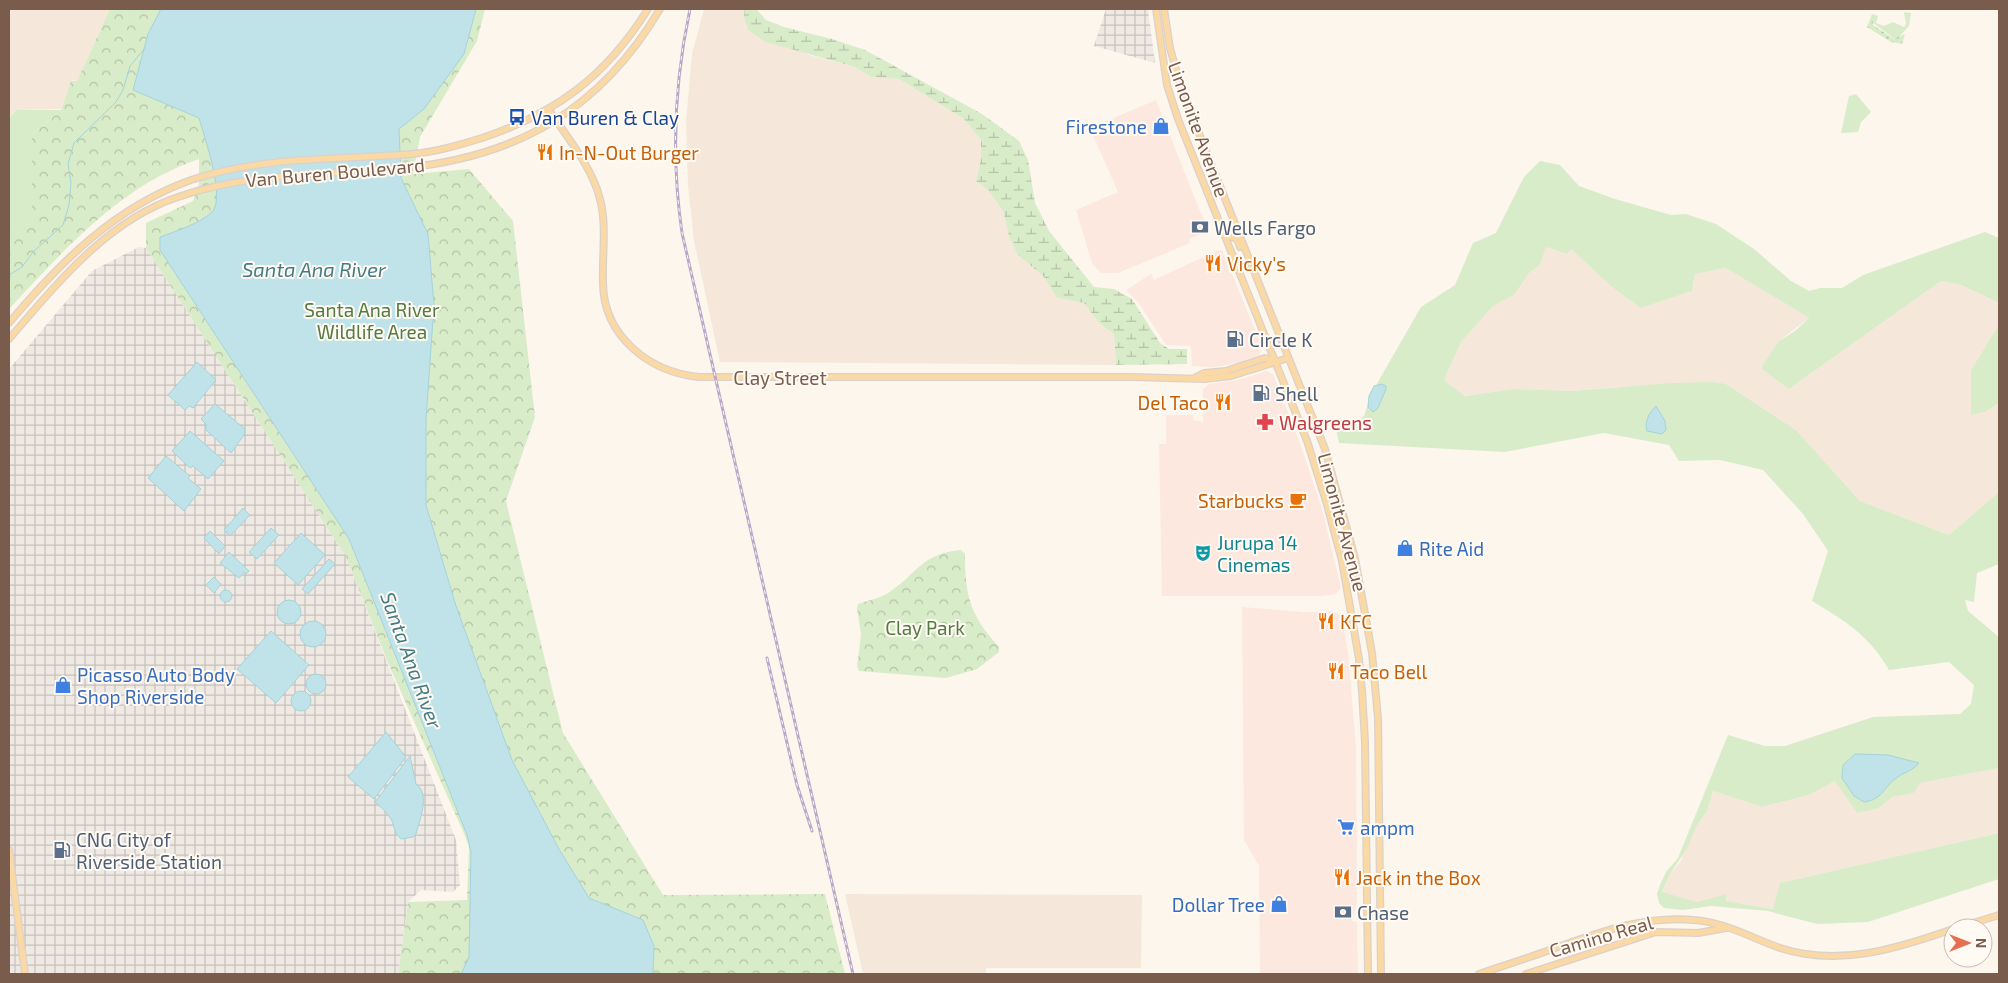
<svg xmlns="http://www.w3.org/2000/svg" width="2008" height="983" font-family="'Exo 2',sans-serif">
<style>
.residential{fill:#f5e8da}
.commercial{fill:#fde8e0}
.industrial{fill:url(#industrial-grid)}
.grass{fill:#d8ecc9}
.wetland{fill:url(#wetland-marsh)}
.park{fill:url(#park-crowns)}
.garden{fill:url(#garden-dots)}
.water{fill:#bfe3e8;stroke:#a5d3da}
.lines{fill:none;stroke-linecap:round;stroke-linejoin:round}
.stream{stroke:#a5d3da;stroke-width:1}
.major-casing{stroke:#dad1cd;stroke-width:8}
.major{stroke:#fbd9a5;stroke-width:5.5}
.rail-casing{stroke:#b9a8c9;stroke-width:3}
.rail{stroke:#fffaf3;stroke-width:1;stroke-dasharray:4;stroke-linecap:butt}
.labels{text-anchor:middle;dominant-baseline:central;stroke-width:4;stroke-linejoin:round;paint-order:stroke}
.transit-label{font-size:19px;fill:#164399;stroke:#fffaf3;text-anchor:start}
.shop-label{font-size:19px;fill:#366cbe;stroke:#fffaf3;text-anchor:start}
.street-label{font-size:19px;fill:#7a5c4d;stroke:#fffaf3}
.food-label{font-size:19px;fill:#c56008;stroke:#fffaf3;text-anchor:start}
.service-label{font-size:19px;fill:#4e5e75;stroke:#fffaf3;text-anchor:start}
.park-label{font-size:19px;fill:#537a41;stroke:#fffaf3}
.health-label{font-size:19px;fill:#be3a42;stroke:#fffaf3;text-anchor:start}
.culture-label{font-size:19px;fill:#0d838f;stroke:#fffaf3;text-anchor:start}
.water-label{font-size:20px;font-style:italic;fill:#437c86;stroke:#fffaf3}
</style>
<defs>
<pattern id="industrial-grid" width="8" height="8" patternUnits="userSpaceOnUse" patternTransform="scale(1.25)"><rect width="8" height="8" fill="#efe9e4"/><path d="M0 4h8M4 0v8" fill="none" stroke="#c7c0bb"/></pattern>
<pattern id="wetland-marsh" width="20" height="14" patternUnits="userSpaceOnUse" patternTransform="scale(1.25)"><rect width="20" height="14" fill="#d8ecc9"/><path d="M1 5h8M5 5V1M11 12h8M15 12V8" fill="none" stroke="#b4c2a5"/></pattern>
<pattern id="park-crowns" width="20" height="18" patternUnits="userSpaceOnUse" patternTransform="scale(1.25)"><rect width="20" height="18" fill="#d8ecc9"/><path d="M2 6a3 3 0 1 1 6 0M12 15a3 3 0 1 1 6 0" fill="none" stroke="#b4c2a5"/></pattern>
<pattern id="garden-dots" width="8" height="8" patternUnits="userSpaceOnUse" patternTransform="scale(1.25)"><rect width="8" height="8" fill="#d8ecc9"/><path d="M2 2h.1M6 6h.1" fill="none" stroke="#b4c2a5" stroke-width="1.8" stroke-linecap="round"/></pattern>
</defs>
<rect width="100%" height="100%" fill="#fdf6ec"/>
<g class="residential">
<polygon points="9,9 110,9 77,81 72,80 61,109 16,110 9,117 9,143"/>
<polygon points="704,9 744,9 744,17 809,55 855,67 871,77 899,79 964,119 981,140 981,159 976,181 988,190 1003,211 1009,236 1017,254 1044,277 1057,298 1084,303 1099,323 1114,334 1116,365 720,362 694,241 688,185 686,121 692,54"/>
<polygon points="1546,247 1567,254 1571,249 1613,288 1641,308 1692,291 1695,274 1726,268 1740,276 1809,318 1779,341 1763,370 1789,389 1941,281 1961,285 1999,303 1999,324 1971,370 1971,415 1985,412 1999,403 1999,492 1949,535 1860,501 1796,430 1726,384 1616,387 1571,391 1514,389 1465,396 1444,380 1461,342 1493,306 1514,295 1529,273 1540,265"/>
<polygon points="1999,768 1999,833 1780,883 1774,909 1726,901 1727,895 1697,902 1662,893 1670,874 1680,862 1696,827 1707,811 1713,791 1762,807 1809,795 1835,781 1879,808 1892,797 1914,793 1920,783"/>
<polygon points="845,894 1142,895 1141,968 986,968 986,974 863,974"/>
</g>
<g class="commercial">
<polygon points="1156,100 1199,209 1210,231 1189,239 1190,243 1118,273 1101,273 1092,263 1076,210 1118,192 1090,128"/>
<polygon points="1222,250 1261,344 1260,355 1243,362 1216,367 1192,366 1191,346 1166,345 1138,302 1126,290 1151,274 1154,280 1216,251"/>
<polygon points="1266,371 1273,374 1300,443 1322,509 1341,588 1336,594 1322,596 1162,596 1159,444 1166,444 1166,415 1194,415 1193,420 1203,422 1203,389 1209,384 1242,379"/>
<polygon points="1242,607 1303,612 1334,611 1342,616 1348,653 1356,747 1357,902 1352,921 1357,922 1358,974 1260,974 1259,866 1244,840"/>
</g>
<g class="industrial">
<polygon points="1106,9 1148,9 1155,63 1094,46"/>
<polygon points="139,247 146,248 346,557 456,840 460,885 453,892 421,890 408,902 398,974 9,974 9,369 92,271"/>
</g>
<g class="grass">
<polygon points="1904,12 1911,13 1909,26 1896,40 1872,22 1872,14 1878,16 1876,23 1884,26 1893,22 1904,27 1906,24"/>
<polygon points="1856,94 1871,112 1861,122 1858,132 1841,133 1849,96"/>
<polygon points="16,110 61,110 32,134 32,225 9,232 9,118"/>
<path d="M1540 161 1560 165 1579 186 1615 199 1671 215 1686 214 1716 224 1754 249 1791 281 1809 291 1820 288H1842L1863 275 1985 232 1999 238V303L1961 285 1941 281 1789 389 1763 370 1762 366 1779 341 1795 331 1809 318 1726 268 1695 274 1692 291 1641 308 1613 288 1571 249 1567 254 1546 247 1540 265 1529 273 1514 295 1493 306 1461 342 1444 380 1465 396 1514 389 1571 391 1671 383 1712 382 1726 384 1796 430 1860 501 1949 535 1999 492V564L1977 573 1974 602 1965 600 1968 611 1999 637V768L1920 783 1914 793 1892 797 1879 808 1857 813 1835 781 1809 795 1762 807 1713 791 1707 811 1696 827 1688 847 1670 874 1662 892 1697 902 1727 894 1726 901 1773 909 1780 883 1999 833V879L1868 922 1817 924 1768 911 1711 906 1683 910 1664 908 1659 903 1657 894 1660 885 1666 872 1678 858 1728 735 1765 746H1785L1873 717 1960 714 1971 704 1974 685 1949 662 1889 670C1868 634 1846 622 1812 601L1828 551 1803 514 1763 470 1720 460 1679 461 1669 445 1604 433 1505 452 1339 443 1336 429 1338 425 1354 423 1364 416 1371 394 1421 307 1455 285 1473 243 1496 233 1524 177Z"/>
<polygon points="1999,324 1999,403 1985,412 1971,415 1971,370"/>
</g>
<polygon class="wetland" points="744,9 756,9 766,20 784,27 832,39 865,50 982,114 1019,141 1028,160 1035,203 1049,231 1094,287 1114,289 1132,299 1160,343 1169,349 1187,349 1187,364 1116,365 1114,334 1099,323 1084,303 1057,298 1044,277 1017,254 1009,236 1003,211 988,190 976,181 981,159 981,140 964,119 899,79 871,77 855,67 766,42 748,30 744,17"/>
<g class="park">
<path d="M110 9H485L477 41 420 137 413 174 469 169 513 221 535 417 506 501 563 733 663 895 825 894 845 974H398L408 902 467 900 469 847 465 836 388 663 346 557 146 248V223L193 201 199 184V159C121 185 64 250 9 309V232L32 224V134L61 110 71 81H77Z"/>
<path d="M961 550 965 554C965 596 970 615 999 647V652L977 669 946 678 859 671 857 666 861 635 857 608 858 604C870 600 881 598 891 591 917 573 923 553 961 550Z"/>
</g>
<polygon class="garden" points="1872,14 1873,25 1894,39 1905,34 1902,44 1891,42 1867,27"/>
<g class="water">
<path d="M161 9H476L464 54 424 109 399 129 401 178 428 234 434 305 426 419V505L456 606 512 760 559 849 589 898 643 920 654 946 653 974H461L469 957 471 852 467 835 349 539 160 250V237C174 232 201 223 212 212 226 198 204 136 199 118L133 90 148 34Z"/>
<polygon points="197,362 216,380 193,408 189,406 185,410 168,395"/>
<polygon points="1382,384 1386,386 1386,389 1378,408 1373,412 1368,407 1369,396 1374,386"/>
<polygon points="215,404 245,429 244,435 231,453 206,430 206,424 201,419"/>
<path d="M1656 406 1665 421 1666 430 1662 434 1647 431C1644 422 1649 413 1656 406Z"/>
<polygon points="190,431 224,461 208,479 193,466 190,468 172,451"/>
<polygon points="166,456 190,476 188,478 201,489 184,511 148,478"/>
<polygon points="243,508 250,515 230,536 224,530"/>
<polygon points="271,528 279,535 257,559 249,552"/>
<polygon points="210,531 225,546 219,554 204,538"/>
<polygon points="301,533 325,555 298,585 274,563"/>
<polygon points="229,552 249,571 246,574 244,572 239,578 220,563"/>
<polygon points="329,559 335,564 308,594 302,589"/>
<polygon points="214,577 221,584 214,593 206,585"/>
<circle cx="226" cy="596" r="6"/>
<circle cx="289" cy="612" r="12"/>
<circle cx="313" cy="634" r="13"/>
<polygon points="271,631 309,665 276,703 237,669"/>
<circle cx="316" cy="684" r="10"/>
<circle cx="301" cy="701" r="10"/>
<polygon points="386,732 406,757 374,799 348,777"/>
<path d="M1855 754 1888 755 1919 763C1912 772 1903 772 1895 779 1882 789 1883 799 1864 802L1854 796 1842 778 1843 765Z"/>
<path d="M410 756 416 784C431 794 419 821 416 834L413 837 401 839C394 833 395 828 392 821 388 813 382 808 375 802Z"/>
</g>
<g class="lines">
<polyline class="stream" points="9,275 22,267 33,252 63,225 69,205 71,183 68,164 74,143 116,102 123,90 130,66 145,48"/>
<g class="major-casing">
<g id="major">
<polyline points="1156,9 1167,85 1178,119 1307,441 1326,501 1342,561 1359,659 1362,691 1365,742 1368,974"/>
<polyline points="1164,9 1170,48 1182,91 1325,449 1355,558 1372,653 1378,718 1381,974"/>
<path d="M549 110C567 137 592 167 600 199 607 225 602 255 603 282 603 336 649 372 699 377H1132L1204 379 1231 376 1288 358"/>
<polyline points="1225,235 1237,239 1240,247"/>
<path d="M9 323C60 262 115 207 191 180 262 156 338 160 412 154 436 152 459 145 482 138 557 113 606 76 648 9"/>
<path d="M9 339C57 284 106 221 178 197 250 172 327 175 403 168 518 157 601 109 660 9"/>
<polyline points="1196,377 1204,373 1226,371 1265,358 1275,361"/>
<polyline points="9,850 25,974"/>
<polyline points="1957,928 1999,915"/>
<path d="M1479 974C1502 966 1525 959 1547 951 1595 934 1642 915 1694 920 1724 922 1752 938 1780 948 1839 967 1896 949 1953 929"/>
<polyline points="1526,974 1656,932 1698,933 1726,928"/>
</g>
</g>
<use href="#major" class="major"/>
<g class="rail-casing">
<g id="rail">
<path d="M690 9C674 84 671 157 682 233L853 974"/>
<polyline points="767,658 797,785 812,831"/>
</g>
</g>
<use href="#rail" class="rail"/>
</g>
<defs>
<g id="bus-bare" transform="scale(1.35)"><path d="M-5-6H5V4H4V6H2V4H-2V6H-4V4H-5ZM-3.5-4V0h7V-4ZM-3.5 1.2v1.5H-2V1.2ZM2 1.2v1.5H3.5V1.2Z" fill="#1a4fb4" stroke="#fffaf3" stroke-width="2.5" paint-order="stroke"/></g>
<g id="shop-bare" transform="scale(1.35)"><path d="M-5-2.5h2.3a2.7 3.5 0 0 1 5.4 0H5L5.5 6h-11ZM-1.5-2.5h3a1.5 2.3 0 0 0-3 0Z" fill="#3f7fe0" stroke="#fffaf3" stroke-width="2.5" paint-order="stroke"/></g>
<g id="restaurant-bare" transform="scale(1.35)"><path d="M-5-6h1v4h1v-4h1v4h1v-4h1v5L-1.5 .5V6h-2V.5L-5-1ZM5-6V6H3V1.5H1.5Q1.5-4 5-6Z" fill="#e8710a" stroke="#fffaf3" stroke-width="2.5" paint-order="stroke"/></g>
<g id="bank-bare" transform="scale(1.35)"><path d="M-6-4H6V4H-6ZM0-2.3a2.3 2.3 0 1 0 0 4.6a2.3 2.3 0 1 0 0-4.6Z" fill="#5c6f8a" stroke="#fffaf3" stroke-width="2.5" paint-order="stroke"/></g>
<g id="fuel-bare" transform="scale(1.35)"><path d="M-5.5-6h7V0h2V4h1.3V-2.5L3-4.5l.8-.8L6-3V5H2.5V1h-1V6h-7ZM-4.2-4.7v3.2H.2V-4.7Z" fill="#5c6f8a" stroke="#fffaf3" stroke-width="2.5" paint-order="stroke"/></g>
<g id="pharmacy-bare" transform="scale(1.35)"><path d="M-2-6h4v4h4v4h-4v4h-4v-4h-4v-4h4Z" fill="#e0444e" stroke="#fffaf3" stroke-width="2.5" paint-order="stroke"/></g>
<g id="cafe-bare" transform="scale(1.35)"><path d="M-5.5-4.5H6V0H3Q3 3.5 0 3.5H-2.5Q-5.5 3.5-5.5 0ZM3-3.2v2h1.7v-2ZM-6 4.5H4V6H-6Z" fill="#e8710a" stroke="#fffaf3" stroke-width="2.5" paint-order="stroke"/></g>
<g id="theatre-bare" transform="scale(1.35)"><path d="M-5-5.5Q0-4 5-5.5V0Q5 5 0 6Q-5 5-5 0ZM-3.3-2.5H-1v1.5H-3.3ZM1-2.5H3.3v1.5H1ZM-2.8 1Q0 5.5 2.8 1Z" fill="#0f9aa8" stroke="#fffaf3" stroke-width="2.5" paint-order="stroke"/></g>
<g id="supermarket-bare" transform="scale(1.35)"><path d="M-6-5.5h2.5l.6 2H6L4.5 2H-2.5L-4.4-4H-6ZM-1.5 3.2a1.3 1.3 0 1 0 .1 0ZM3 3.2a1.3 1.3 0 1 0 .1 0Z" fill="#3f7fe0" stroke="#fffaf3" stroke-width="2.5" paint-order="stroke"/></g>
</defs>
<g fill-rule="evenodd">
<use href="#bus-bare" x="517" y="117"/>
<use href="#shop-bare" x="1161" y="126"/>
<use href="#restaurant-bare" x="545" y="152"/>
<use href="#bank-bare" x="1200" y="227"/>
<use href="#restaurant-bare" x="1213" y="263"/>
<use href="#fuel-bare" x="1235" y="339"/>
<use href="#fuel-bare" x="1261" y="393"/>
<use href="#restaurant-bare" x="1223" y="402"/>
<use href="#pharmacy-bare" x="1265" y="422"/>
<use href="#cafe-bare" x="1298" y="500"/>
<use href="#shop-bare" x="1405" y="548"/>
<use href="#theatre-bare" x="1203" y="553"/>
<use href="#restaurant-bare" x="1326" y="621"/>
<use href="#restaurant-bare" x="1336" y="671"/>
<use href="#shop-bare" x="63" y="685"/>
<use href="#supermarket-bare" x="1346" y="827"/>
<use href="#fuel-bare" x="62" y="850"/>
<use href="#restaurant-bare" x="1342" y="877"/>
<use href="#shop-bare" x="1279" y="904"/>
<use href="#bank-bare" x="1343" y="912"/>
</g>
<g class="labels">
<g class="transit-label">
<text x="531" y="117">Van Buren &amp; Clay</text>
</g>
<g class="shop-label">
<text x="1147" y="126" text-anchor="end">Firestone</text>
<text x="1419" y="548">Rite Aid</text>
<text x="77" y="674">Picasso Auto Body<tspan x="77" dy="22">Shop Riverside</tspan></text>
<text x="1360" y="827">ampm</text>
<text x="1265" y="904" text-anchor="end">Dollar Tree</text>
</g>
<g class="street-label">
<text transform="translate(1199 129) rotate(70)">Limonite Avenue</text>
<text transform="translate(335 172) rotate(-5)">Van Buren Boulevard</text>
<text x="780" y="377">Clay Street</text>
<text transform="translate(1343 522) rotate(75)">Limonite Avenue</text>
<text transform="translate(1601 936) rotate(-16)">Camino Real</text>
</g>
<g class="food-label">
<text x="559" y="152">In-N-Out Burger</text>
<text x="1227" y="263">Vicky's</text>
<text x="1209" y="402" text-anchor="end">Del Taco</text>
<text x="1284" y="500" text-anchor="end">Starbucks</text>
<text x="1340" y="621">KFC</text>
<text x="1350" y="671">Taco Bell</text>
<text x="1356" y="877">Jack in the Box</text>
</g>
<g class="service-label">
<text x="1214" y="227">Wells Fargo</text>
<text x="1249" y="339">Circle K</text>
<text x="1275" y="393">Shell</text>
<text x="76" y="839">CNG City of<tspan x="76" dy="22">Riverside Station</tspan></text>
<text x="1357" y="912">Chase</text>
</g>
<g class="park-label">
<text x="372" y="309">Santa Ana River<tspan x="372" dy="22">Wildlife Area</tspan></text>
<text x="925" y="627">Clay Park</text>
</g>
<g class="health-label">
<text x="1279" y="422">Walgreens</text>
</g>
<g class="culture-label">
<text x="1217" y="542">Jurupa 14<tspan x="1217" dy="22">Cinemas</tspan></text>
</g>
<g class="water-label">
<text x="314" y="269">Santa Ana River</text>
<text transform="translate(412 660) rotate(70)">Santa Ana River</text>
</g>
</g>
<rect width="2008" height="983" fill="none" stroke="#7a5c4d" stroke-width="20"/>
<g transform="translate(1968 943) rotate(90)"><circle r="24" fill="#fffaf3" stroke="#cabbb1"/>
<path d="M0-4L9 19L0 12L-9 19Z" fill="#e76f51"/>
<text y="-8" font-size="14" font-weight="bold" text-anchor="middle" fill="#7a5c4d">N</text>
</g>
</svg>
